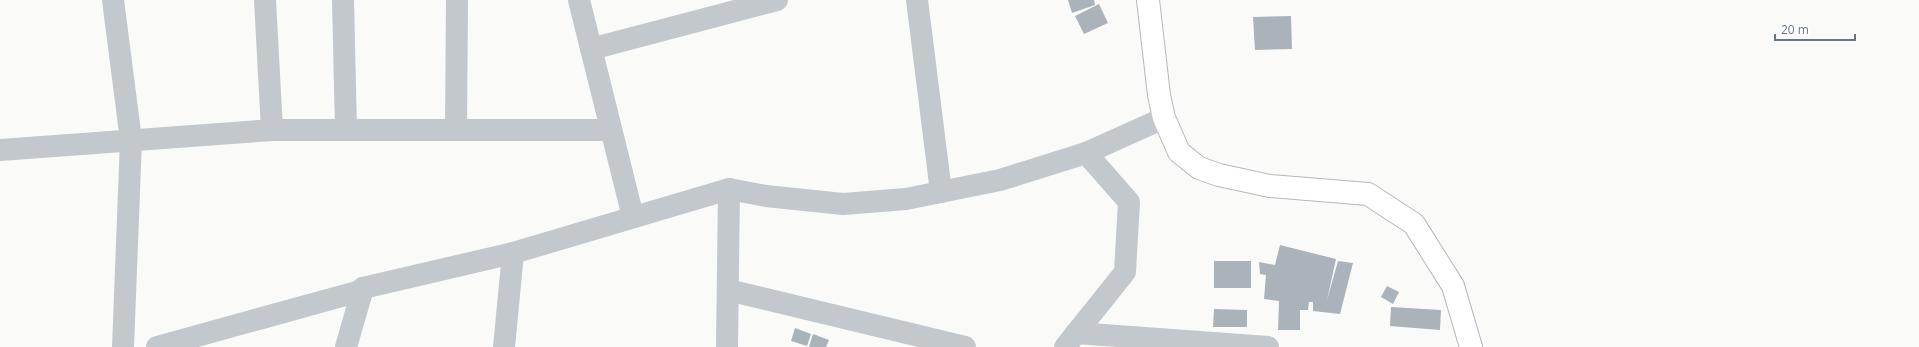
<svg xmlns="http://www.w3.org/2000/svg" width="1919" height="347" font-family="'Open Sans',sans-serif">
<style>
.building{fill:#aab3b9}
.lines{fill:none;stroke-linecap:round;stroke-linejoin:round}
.highway-casing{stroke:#b4b9bd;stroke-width:24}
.minor{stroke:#c3c8cc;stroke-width:22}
.highway{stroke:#fff;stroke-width:22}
</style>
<rect width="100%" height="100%" fill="#fafaf8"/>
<g class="building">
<polygon points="1068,0 1094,0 1095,5 1072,13"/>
<polygon points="1099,4 1108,23 1084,34 1075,16"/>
<polygon points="1291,16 1292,49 1255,50 1253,17"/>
<polygon points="1280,245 1336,259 1327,300 1338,261 1353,263 1340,314 1313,311 1313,302 1309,302 1308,310 1300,310 1300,330 1278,330 1279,301 1264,299 1266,275 1260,274 1259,262 1275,265"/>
<rect x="1214" y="261" width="37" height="27"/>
<polygon points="1387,286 1399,292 1393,304 1381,297"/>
<polygon points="1391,307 1441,310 1440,330 1390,326"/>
<polygon points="1214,309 1247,310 1247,327 1213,327"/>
<polygon points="795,328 811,334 807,346 791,341"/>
<polygon points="813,334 829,340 826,347 809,347"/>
</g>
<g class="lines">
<g class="highway-casing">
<polyline id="highway" points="1148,0 1159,95 1164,118 1179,152 1199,168 1219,175 1270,186 1368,194 1414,224 1453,286 1471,347"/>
</g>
<g class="minor">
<polyline points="113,0 131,140 123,347"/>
<polyline points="265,0 272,130"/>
<polyline points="343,0 346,130"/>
<polyline points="579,0 633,217"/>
<polyline points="917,0 941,192"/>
<polyline points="591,49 777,0"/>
<polyline points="456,130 457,0"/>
<polyline points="0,150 272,130 611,130"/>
<polyline points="728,290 965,347"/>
<polyline points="1076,333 1268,347"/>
<polyline points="157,347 360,291 363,288 513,253 729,189 766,196 843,204 906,199 1000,180 1086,153 1164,118"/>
<polyline points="346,347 363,288"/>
<polyline points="504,347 513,253"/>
<polyline points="727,347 729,189"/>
<polyline points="1065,347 1125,272 1129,202 1086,153"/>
</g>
<use href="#highway" class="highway"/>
</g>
<path d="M1775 34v6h80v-6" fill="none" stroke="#657683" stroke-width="2"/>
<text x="1781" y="34" font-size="12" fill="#657683" stroke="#ffffff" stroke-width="3" paint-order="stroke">20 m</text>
</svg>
